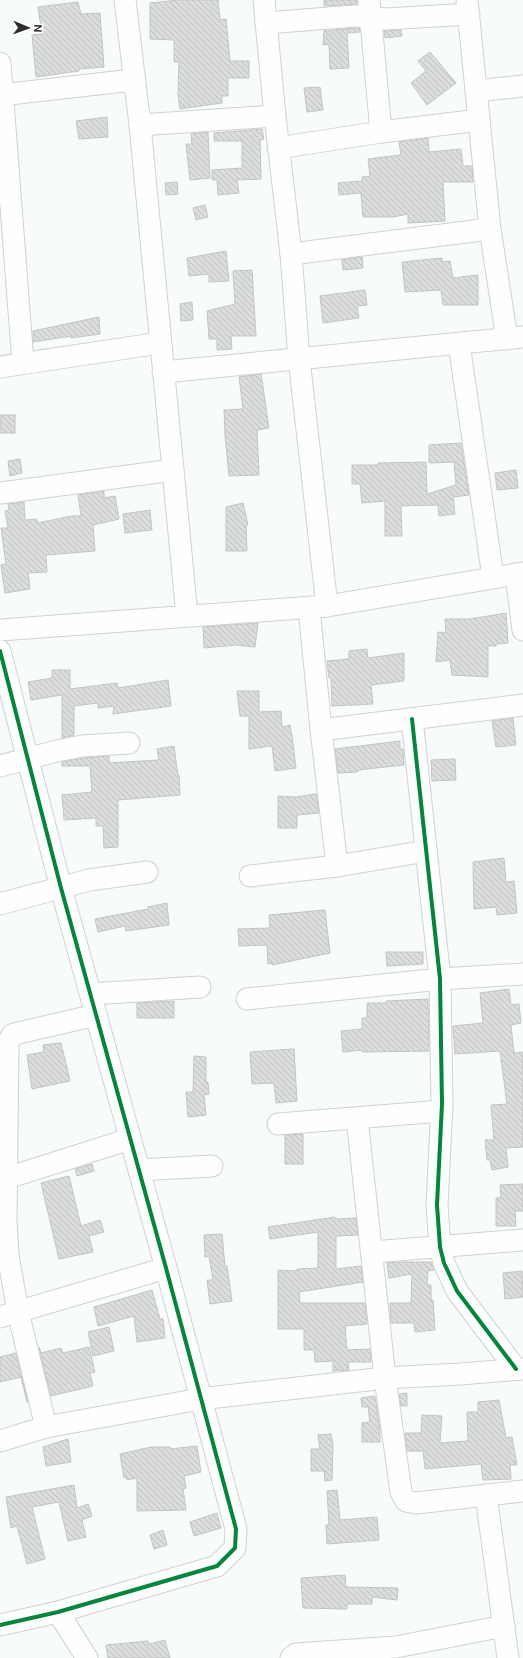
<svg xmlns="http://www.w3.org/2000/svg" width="523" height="1658" font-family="'DM Sans',sans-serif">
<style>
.building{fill:url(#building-back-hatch);stroke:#c2c5c3}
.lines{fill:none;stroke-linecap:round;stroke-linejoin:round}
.minor-casing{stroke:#cfd2d0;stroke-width:23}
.minor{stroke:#fefefe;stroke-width:21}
.cycleway-casing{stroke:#fff;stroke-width:6}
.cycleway{stroke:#00873e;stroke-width:4}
</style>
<defs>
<pattern id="building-back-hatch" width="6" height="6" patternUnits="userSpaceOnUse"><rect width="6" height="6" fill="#dcdedd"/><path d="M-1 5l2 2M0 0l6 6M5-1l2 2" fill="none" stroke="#bdbfbe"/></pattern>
</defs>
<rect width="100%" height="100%" fill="#f7fbf9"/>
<g class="building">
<polygon points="178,0 218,0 220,20 226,19 230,61 249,61 249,78 228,78 228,96 222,96 222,103 180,109 178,95 179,62 174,62 174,40 150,39 150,3"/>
<polygon points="324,0 357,0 357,4 324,6"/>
<polygon points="78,2 81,14 100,13 104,67 79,69 79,71 36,77 32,35 42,34 38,7"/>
<polygon points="355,28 360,28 360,32 347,33 349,68 330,69 329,44 323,45 324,31"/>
<polygon points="401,30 402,36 385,38 384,31"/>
<polygon points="430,52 456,83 427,105 411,83 426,71 418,61"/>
<polygon points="320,87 323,110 307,112 304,88"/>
<polygon points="107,117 108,137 79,139 76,121"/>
<polygon points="262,129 264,139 260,140 261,179 237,180 239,193 218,195 217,180 212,180 212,170 242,168 242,141 214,141 214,133"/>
<polygon points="208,132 210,178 190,180 186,144 192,144 191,134"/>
<polygon points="428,138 429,152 461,149 463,166 472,166 473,182 443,182 445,221 408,223 408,214 393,217 363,217 361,193 339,195 338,183 362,181 362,177 370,176 368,159 401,155 399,142"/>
<polygon points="177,182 178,194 166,195 165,183"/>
<polygon points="205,205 208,217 196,220 193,208"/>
<polygon points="226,251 229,281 209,282 209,274 189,276 187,258"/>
<polygon points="362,257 363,268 343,270 342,260"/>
<polygon points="442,258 442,262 450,261 453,278 478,275 478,305 443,305 441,290 405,292 402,262"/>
<polygon points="252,270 256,336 231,336 232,349 217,350 217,339 209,339 207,311 235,304 233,271"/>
<polygon points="365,290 367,305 357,306 359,318 323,323 320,296"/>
<polygon points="192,302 193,320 181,321 180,304"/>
<polygon points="99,317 100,334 71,338 71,336 33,342 33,331"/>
<polygon points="261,374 269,428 257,430 259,475 229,476 225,435 224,410 243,409 239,377"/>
<rect x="0" y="415" width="15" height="18"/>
<polygon points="461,443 469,495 453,497 455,514 439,516 438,505 401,506 402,536 385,536 385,501 362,503 360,484 352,484 352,465 378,465 378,463 426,462 427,494 456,485 454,462 429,463 429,445"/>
<polygon points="20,459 22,473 10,476 8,461"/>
<polygon points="516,470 518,488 497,490 495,473"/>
<polygon points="104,491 104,498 115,496 119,519 93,525 95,551 46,555 47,572 28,573 30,589 5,593 1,565 6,564 1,528 8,528 5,511 9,510 8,504 24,502 25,520 37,519 37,523 72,516 81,516 78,495"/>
<polygon points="243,503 248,525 246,525 247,551 226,551 226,507"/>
<polygon points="150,510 152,530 125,533 123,514"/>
<polygon points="506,613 508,643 496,644 496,646 488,646 488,677 452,675 450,660 436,662 438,632 446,633 445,619 470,619"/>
<polygon points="258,623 255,647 236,645 204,648 203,627"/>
<polygon points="367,649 368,658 404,653 404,681 371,685 373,704 332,706 331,678 329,678 327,661 349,659 349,651"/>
<polygon points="52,670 70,670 70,689 117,683 118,688 168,680 171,706 113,714 114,706 98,708 98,703 74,706 74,735 62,738 62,695 31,700 28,682 52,678"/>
<polygon points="237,691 259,691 259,712 281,711 282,727 290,725 292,736 296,768 275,771 272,746 249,749 249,716 240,716"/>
<polygon points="513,718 516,745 496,747 492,721"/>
<polygon points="400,741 400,749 403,749 404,765 358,770 358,772 338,773 335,749"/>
<polygon points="174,746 178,776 179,775 180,795 118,800 118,847 104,848 103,826 96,826 96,818 64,820 62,795 92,792 90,766 62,766 62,762 84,758 109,756 109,763 159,760 157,749"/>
<polygon points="455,759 456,780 432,781 431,760"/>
<polygon points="316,794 319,813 297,815 297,828 278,828 278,796 296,797"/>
<polygon points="504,858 506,882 514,881 517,913 497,915 496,907 474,909 473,862"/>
<polygon points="167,903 169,925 126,931 125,926 98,932 95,919 148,909 148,907"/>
<polygon points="325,910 330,953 272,965 272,963 268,964 267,945 239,946 238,929 270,928 269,915"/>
<polygon points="386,952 423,952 423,964 387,966"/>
<polygon points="509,989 511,1005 519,1004 521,1023 511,1025 514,1053 523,1052 523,1147 506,1148 508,1167 492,1170 490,1160 487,1160 485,1140 494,1140 491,1105 507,1104 500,1051 455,1054 453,1026 483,1023 480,993"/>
<polygon points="428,999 429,1051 362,1052 362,1050 343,1052 341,1031 362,1029 362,1018 367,1018 367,1003 386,1003 386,1001"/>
<polygon points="174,1001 174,1018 137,1018 137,1003"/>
<polygon points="61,1043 70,1081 32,1089 27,1055 44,1052 43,1045"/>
<polygon points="294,1049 297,1101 276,1103 274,1083 252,1084 250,1052"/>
<polygon points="194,1056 206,1057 206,1082 208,1082 209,1094 204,1095 206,1115 188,1117 186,1092 193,1092"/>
<polygon points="303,1134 303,1164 285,1164 285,1135"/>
<polygon points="92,1164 94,1171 77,1176 75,1169"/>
<polygon points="69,1176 81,1226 100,1220 104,1232 89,1236 93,1252 59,1259 41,1183"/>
<polygon points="523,1184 523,1211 515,1211 516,1226 496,1226 496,1198 501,1198 500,1185"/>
<polygon points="335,1217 335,1219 356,1218 358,1235 336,1236 336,1269 361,1266 363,1282 299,1292 300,1303 365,1303 367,1324 345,1326 347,1350 370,1349 371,1362 348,1362 349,1370 333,1371 333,1361 315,1362 314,1350 304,1350 304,1329 278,1329 278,1270 297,1271 297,1269 318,1268 318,1232 270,1239 268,1227"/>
<polygon points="222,1234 225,1266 227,1266 232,1301 210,1304 207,1280 213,1280 209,1256 205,1257 204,1235"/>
<polygon points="403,1262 431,1262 434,1270 428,1271 427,1285 431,1285 431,1300 433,1300 435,1330 415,1332 414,1323 391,1323 390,1303 411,1303 412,1274 389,1278 387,1263"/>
<polygon points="522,1271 523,1297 505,1299 503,1273"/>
<polygon points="152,1290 160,1319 163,1319 165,1338 137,1342 134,1316 98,1326 94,1307"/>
<polygon points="109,1327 114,1351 93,1356 88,1332"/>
<polygon points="39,1347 41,1353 61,1348 63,1353 89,1347 95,1372 90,1373 93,1386 51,1396"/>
<polygon points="16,1353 28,1402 27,1402 21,1377 0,1382 0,1357"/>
<polygon points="407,1393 407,1406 401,1406 399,1394"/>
<polygon points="375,1396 380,1430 380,1442 362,1442 362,1423 370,1422 368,1407 362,1407 361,1398"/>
<polygon points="499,1400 506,1438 512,1437 517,1465 510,1465 511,1479 483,1480 481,1464 425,1469 423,1451 407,1451 405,1433 421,1433 422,1415 442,1416 440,1443 468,1441 467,1412 478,1412 478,1402"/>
<polygon points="331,1434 333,1444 332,1480 325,1481 324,1471 311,1471 311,1449 320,1449 318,1435"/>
<polygon points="68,1439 71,1462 46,1466 43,1447"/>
<polygon points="197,1446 201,1472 184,1476 186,1488 183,1489 186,1510 137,1511 137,1478 127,1480 126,1477 124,1478 120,1454 151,1447 170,1447 170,1449"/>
<polygon points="74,1485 77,1508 88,1504 92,1516 82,1520 86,1537 68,1541 59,1502 32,1507 45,1559 27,1564 17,1526 11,1528 6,1497"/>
<polygon points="337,1490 340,1520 377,1517 379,1540 327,1544 326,1525 329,1525 327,1491"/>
<polygon points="217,1513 221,1528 194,1536 190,1522"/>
<polygon points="163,1530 167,1545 154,1549 150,1535"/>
<polygon points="345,1575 346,1587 398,1588 397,1600 372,1597 372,1604 347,1604 347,1609 303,1608 301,1578"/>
<polygon points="165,1640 170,1658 108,1658 106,1645 148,1641 149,1644"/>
</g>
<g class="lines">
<g class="minor-casing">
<g id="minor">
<polyline points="125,0 140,125 187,616"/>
<polyline points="264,0 275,116 291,254 299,359 327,606"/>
<polyline points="369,0 381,132"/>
<polyline points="467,0 490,229 507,339"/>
<polyline points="266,23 355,16 386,19 469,14"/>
<polyline points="0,63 23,363"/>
<polyline points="476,91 523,86"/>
<polyline points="0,95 133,80"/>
<polyline points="140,125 275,116"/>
<polyline points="278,148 381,132 479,120"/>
<polyline points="291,254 490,229"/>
<polyline points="459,344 493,577"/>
<polyline points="0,367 160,343"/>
<polyline points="163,372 523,337"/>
<polyline points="0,493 173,470"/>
<polyline points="516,574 523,630"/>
<polyline points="309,608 321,730 337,866"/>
<polyline points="0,630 327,606 523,573"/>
<polyline points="0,651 61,888 166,1268 236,1529 235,1548 217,1566 58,1612 0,1625"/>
<polyline points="412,719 440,979 442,1104 437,1205 440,1247 444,1263 457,1291 516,1369"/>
<polyline points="321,730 523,705"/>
<polyline points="0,766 57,751 82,746 129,743"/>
<polyline points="250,876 337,866 426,851"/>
<polyline points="0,904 89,880 147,872"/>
<polyline points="91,994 200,987"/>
<polyline points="247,999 440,979 523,974"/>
<polyline points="357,1118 385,1378 401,1492 406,1501 416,1503 523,1491"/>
<polyline points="278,1124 442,1111"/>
<polyline points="139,1170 212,1166"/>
<polyline points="7,1178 130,1139"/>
<polyline points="372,1252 523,1240"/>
<polyline points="0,1317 166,1268"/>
<polyline points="46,1427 18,1312 8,1255 6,1220 8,1043 12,1035 14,1034 96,1015"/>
<polyline points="0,1441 46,1427 200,1399 385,1378 460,1374 523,1369"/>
<polyline points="486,1495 508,1658"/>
<polyline points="58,1612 87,1658"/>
<polyline points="291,1658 296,1654 396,1647 504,1626"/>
</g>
</g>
<use href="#minor" class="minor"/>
<g class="cycleway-casing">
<g id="cycleway">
<polyline points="0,651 61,888 166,1268 236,1529 235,1548 217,1566 58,1612 0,1625"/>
<polyline points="412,719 440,979 442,1104 437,1205 440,1247 444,1263 457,1291 516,1369"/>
</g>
</g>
<use href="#cycleway" class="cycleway"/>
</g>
<g transform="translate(28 28) rotate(92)" stroke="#ffffff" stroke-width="3" paint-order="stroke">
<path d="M0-3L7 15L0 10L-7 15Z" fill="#2d302e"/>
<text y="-6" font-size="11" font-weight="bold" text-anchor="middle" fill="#2d302e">N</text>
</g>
</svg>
